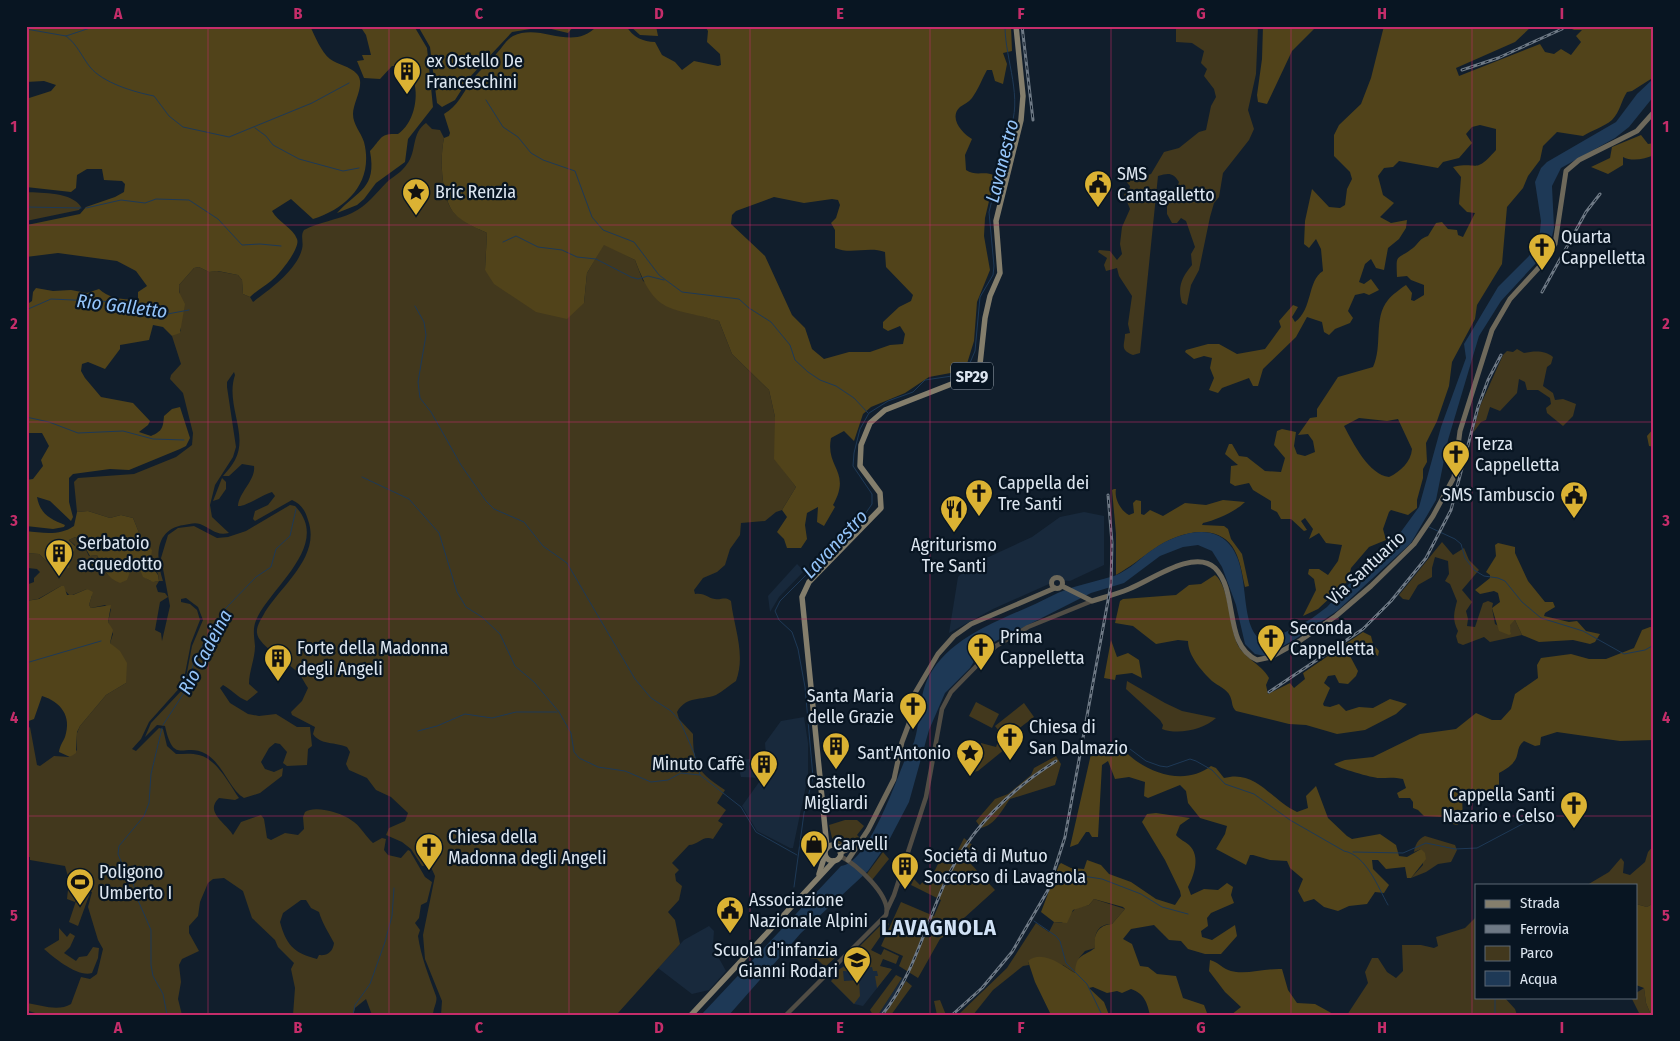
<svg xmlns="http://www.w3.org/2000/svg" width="1680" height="1041" font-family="'Fira Sans Condensed',sans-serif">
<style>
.built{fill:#18293c}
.green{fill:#42381d;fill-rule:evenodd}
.forest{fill:#51431a;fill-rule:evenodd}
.water{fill:#1e3956}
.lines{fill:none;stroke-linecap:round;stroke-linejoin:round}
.stream{stroke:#1e3956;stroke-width:1}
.tertiary{stroke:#514d45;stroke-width:4.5}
.secondary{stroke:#6e695b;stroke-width:5}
.primary{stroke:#847e6c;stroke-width:5.5}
.rail-casing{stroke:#6e7985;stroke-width:3}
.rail{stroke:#081522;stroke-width:1;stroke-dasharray:4;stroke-linecap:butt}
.grid{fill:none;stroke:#c52d6a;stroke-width:1;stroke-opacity:0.55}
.labels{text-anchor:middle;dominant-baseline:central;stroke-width:4.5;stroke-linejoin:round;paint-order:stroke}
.shield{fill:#081522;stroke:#9da7b2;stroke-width:1}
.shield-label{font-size:16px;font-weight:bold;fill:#dde6f0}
.poi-label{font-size:18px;fill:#dde6f0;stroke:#081522;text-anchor:start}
.street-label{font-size:18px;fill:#dde6f0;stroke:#081522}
.water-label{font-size:19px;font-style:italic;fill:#95c5fa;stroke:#081522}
.district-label{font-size:22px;font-weight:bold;letter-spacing:1px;fill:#d1e2f6;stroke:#081522}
.neatline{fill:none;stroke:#c52d6a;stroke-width:2}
.grid-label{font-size:16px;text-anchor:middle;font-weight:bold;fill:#c52d6a}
</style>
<rect width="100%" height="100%" fill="#111e2c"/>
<g class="built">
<polygon points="1084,512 1104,516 1104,565 1070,581 1058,580 993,609 949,633 958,577 969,566 1032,537 1060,517"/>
<polygon points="797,564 804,571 779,597 770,612 768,596"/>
<polygon points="804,717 808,743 808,776 793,848 790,848 757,831 742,806 762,778 741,777 737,761 766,756 765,743 781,721"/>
<polygon points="709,926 714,931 713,945 716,953 726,971 709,990 692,994 658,968 684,940"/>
<polygon points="849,962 892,969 863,1006 854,1004 831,981 837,975 838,970"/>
<polygon points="902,978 906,981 892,1003 884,1015 878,1015"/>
</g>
<g class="green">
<path d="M1176 26H1258L1256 74 1248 110 1254 129 1249 140 1223 173 1219 197 1214 203 1210 217 1199 270 1191 285 1187 305 1182 303C1177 287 1182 277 1192 265L1191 254 1195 247 1186 221 1181 218 1177 223H1172L1167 214V206L1164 197 1177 187 1179 182C1173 172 1168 173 1158 176L1140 353 1133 355C1119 349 1125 345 1125 334L1130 333 1128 324 1132 296 1119 276 1117 268 1106 271 1104 265 1107 258 1098 252 1099 250 1110 251 1117 260 1122 254 1120 244 1122 227 1130 209 1124 194 1129 192 1130 186 1123 178 1125 173 1138 178 1151 174 1164 152 1179 148 1199 132 1206 130 1211 106 1216 97 1214 89 1204 76 1207 69 1201 63 1204 51 1192 43 1176 42Z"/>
<path d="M426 123 432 129 440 130 444 138C440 157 441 189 450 207 457 220 475 227 487 233L485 270 584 303 587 273 604 244 635 260 643 281 699 315 719 321 732 354 769 390 775 417V459L796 487 782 510 776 512 765 521 741 523 740 535 730 549 725 565 717 572 703 578 694 590 695 594C707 593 706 598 715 599 722 600 725 596 731 601 734 628 746 654 736 681 730 685 723 691 716 695 701 701 687 695 677 712L679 719 693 734C693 766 699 773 725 790L717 803 726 810 718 821 723 824 713 839C702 835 699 845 689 845L672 863 679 870 675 874 676 881 682 886 679 900 668 912 675 920 680 944 618 1013 619 1015H441L442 1001 425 959 423 935 435 876 430 865 422 866 411 849 402 842 386 835 389 828 405 821 408 813 391 797 376 790 367 778 349 770 346 764 350 752 347 747C336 742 320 745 313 734L315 727 292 715 291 712 302 701 308 688C305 684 303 679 300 675 293 665 258 646 257 633 256 626 262 618 265 612 283 584 321 556 308 520 305 510 301 504 292 500L255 521 253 519 255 511 268 505 275 496 272 492C262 495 245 507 238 506 239 492 256 480 254 466L242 464 229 476H223C227 471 232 466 235 460 249 434 225 404 235 375L234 372 227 382V387L236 447 233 457 215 485 210 505 212 517 229 533C215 536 211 528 200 524 195 522 189 524 184 525 155 529 155 557 163 581H159L156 586 158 592 165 593 168 597 160 602 155 630 161 633 162 641 170 606 161 558 168 535 178 528 194 526 217 538 228 537 246 531 290 505 295 506C331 543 275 584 258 616 252 627 254 635 255 646 255 659 249 671 249 684L258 692 247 701C237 697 231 689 223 685L220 688 230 703 248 714 259 716 276 714 297 727H310L312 746 308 749 307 765 287 766 283 763 287 752 280 744 275 743 269 748 261 762 265 769 274 772 283 768 282 776 260 793 244 798C230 790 223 764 206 754 184 741 174 767 165 726L157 725 145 737 151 723 184 688 192 646 203 620 198 607 186 598 181 599V602L190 604 197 610 200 620 191 643 183 684 149 722 141 739 132 749 136 751 159 728 163 729 167 746 176 754C183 754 192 753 199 755 217 759 229 784 239 798L235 800 219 798C204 812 226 823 233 835L241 822 261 815 264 819 267 838 271 840 285 833 298 835 304 829 303 817 305 812C315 805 342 813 351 820 360 825 366 837 373 843L382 838 386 839 384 850 388 855 401 858 408 850 410 851 425 877 432 882 427 902 421 905 419 918 415 923 420 930 418 936C421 957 429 976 436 996 438 1001 433 1008 433 1015H372L366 999 355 1008 353 1015H293L295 988 291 969 294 963 278 947 275 940 252 918 243 891 224 878 213 879 208 883 200 902 198 916 189 926V933L199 951 182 959 179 965 181 982 178 999 182 1015H41L26 1010V1003C41 1005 58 1012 71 1004L81 977 90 979 97 974 103 949 98 940 88 907 92 892 80 888 75 902 67 899 69 880 65 866 30 860V857H26V730L30 727 37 765 40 766 54 756 70 757 77 750V733L80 726 106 695 126 683C125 656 127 663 110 643L113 634 108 622 111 609 105 605 91 608 89 605 92 595 87 589 70 596 61 586 38 599 26 601V585L34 582V578L40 572 37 569 28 568 26 553 39 554 55 569C65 563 74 558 75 545L69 540 75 537 81 540 89 556 97 555 101 569 112 578 134 569 140 570C144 578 150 583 159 581L158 574 150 564 146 543 142 540 133 518 121 515 110 518 88 511 77 512 74 482 78 478 134 474 176 457 192 445 193 433 183 393 170 379 171 375 181 364 172 336 181 331 179 285 194 268 199 267 209 272 217 271 238 275 242 280 243 294 250 297 253 302C269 290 297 270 302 249 304 242 300 236 304 230 319 222 337 220 352 213 367 206 376 193 387 182 394 176 402 172 407 164 417 152 411 133 426 123ZM301 900H306L311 908 319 912C322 923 329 933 334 943 333 952 327 956 319 955L317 959C293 953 286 944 280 922L283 913Z"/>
<path d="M26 192C43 193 72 192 81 207L79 210 26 221Z"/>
<path d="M1517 349 1524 353C1534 351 1545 350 1553 357L1551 364 1547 367 1543 386 1553 393 1555 400 1563 399 1576 404 1573 416 1563 426 1547 413 1546 408 1551 404 1550 398 1538 390H1527L1525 382 1519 379 1517 393 1500 411 1490 407 1486 420 1481 422 1473 433 1480 406 1503 355 1507 351 1513 352Z"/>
<polygon points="222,478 226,482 226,489 219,499 213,501"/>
<path d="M1442 542 1453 555 1464 548 1469 560 1479 570 1462 590 1472 602 1466 611 1468 619 1467 626 1475 627 1483 603 1488 601 1493 603 1492 608 1495 624 1511 633 1509 625 1515 620 1522 635 1490 642 1484 637 1463 645 1458 643 1456 636 1458 631C1452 619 1454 613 1457 601L1450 584 1445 581 1449 574 1448 561 1435 557 1432 568V577L1418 585 1409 600 1403 599 1399 595Z"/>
<path d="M1127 681 1165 703 1182 711 1216 718C1203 730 1178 735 1162 729L1163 725 1160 720 1126 689Z"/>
<polygon points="976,702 999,714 992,728 969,716"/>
<polygon points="1024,703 1034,717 1005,739 995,726"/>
<polygon points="999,739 1005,749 978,771 973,772 981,743 996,747"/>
<path d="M1056 756 1061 764 1055 785 1010 799C1002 810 995 825 981 828L976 821 995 799 1008 794 1031 775 1034 768Z"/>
<path d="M845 820H857L864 826 857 835 859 837C854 843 844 845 837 843L832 838 829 825Z"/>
<path d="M1425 836 1455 845 1457 850 1451 862 1438 864 1426 872 1411 878 1423 865 1421 849 1414 852C1415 845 1418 839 1425 836Z"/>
<polygon points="964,838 978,850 970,863 995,890 953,928 952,931 940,939 918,978 899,966 903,956 881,946 901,902 934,916 941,900 911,885 914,879 920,885 925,879 930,880 939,862 951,864"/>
<polygon points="1654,845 1654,903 1647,907 1636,904 1636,885 1587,885 1609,872 1621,858 1624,862 1623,873 1630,875 1645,862 1648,852"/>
<polygon points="883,852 889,859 872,880 866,875"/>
<polygon points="80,889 90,893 78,926 69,922"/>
<path d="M1094 899 1125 909 1112 924C1097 924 1094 934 1095 948L1085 951 1079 958 1075 973 1063 965 1028 961 1029 965 1023 966 993 990 973 1015H958L1007 968 1036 923 1049 932 1054 922 1062 923 1076 908 1089 905Z"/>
<polygon points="1476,917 1476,997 1504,997 1515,1009 1517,1015 1347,1015 1368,983 1365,972 1372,958 1378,958 1387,972 1396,978 1403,971 1402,945 1421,945 1434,948 1438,946 1436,937 1465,928"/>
<polygon points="885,921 889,924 871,950 881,955 884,949 899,956 896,964 883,959 880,966 892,969 877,988 875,976 878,976 877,971 873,971 872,967 857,969 857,972 843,971 844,981 859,980 860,996 854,1004 831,981 837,975 838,970 854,961 849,957"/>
<path d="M59 928 67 937 70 933 75 936 70 947 64 953 76 961 79 957 87 956 93 947 99 948 98 958 92 973C79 978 54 958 44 949L59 940Z"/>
<polygon points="827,945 837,956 825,967 817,959 807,958 817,948 820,951"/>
<polygon points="896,975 902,978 878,1015 873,1015 870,1010"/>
<polygon points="906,981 912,986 891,1015 884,1015"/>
<polygon points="1644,988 1646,1003 1651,1015 1640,1015 1631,997 1636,997 1636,993"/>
<polygon points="940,1000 946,1015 937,1015 934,1001"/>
</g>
<g class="forest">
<path d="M26 26H310C315 36 321 52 330 59 338 65 350 66 357 74 366 84 353 102 353 114 353 125 361 132 364 142 374 181 348 208 313 219L291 199 272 211C278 222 293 228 297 239 301 248 278 276 271 281 264 287 257 290 250 297L243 294 242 280 238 275 218 271 209 272 199 267 194 268 179 285V292L185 304 180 333 172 336 163 327 153 325 149 340 120 345V349L105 369 88 362 82 364 81 371 85 378 101 397 133 403 150 421 148 425 139 432 151 436C163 431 163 427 164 416L172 409 180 407 190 438 186 446 180 449 129 470 110 469 73 474 69 478V502L73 517 71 521 50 501 37 497C40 514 50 519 65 525L64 527 53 529 26 526V480L33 479 43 466 41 460 49 446 42 433H26V305L32 301 33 292 36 288 53 291 71 290 87 293 99 289C110 299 123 300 138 299V292L147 286 136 271 117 261 58 253 26 257 27 225 80 214 86 207 115 197 124 192 125 184 122 181 104 180 102 169H87L77 175 76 188 71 192 26 187V99L51 91 56 85 44 81 26 82Z"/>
<path d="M360 26H414L427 48 433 107 408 139 405 162 376 183 364 199 357 205 337 213C358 190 377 189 370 151 382 138 380 133 398 134 413 124 419 99 414 82 412 77 406 71 402 66H392L380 79 364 78 357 61 364 60 362 55H371L366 35Z"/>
<polygon points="418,26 574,26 568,33 543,27 512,32 469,78 455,100 442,107 437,103 430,47"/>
<path d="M597 26H626C633 37 643 42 655 42L662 55 675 62 682 70 694 61 718 66 721 65 720 54 707 42 708 31 705 26H1011L1012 51 1003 53 1007 64 1003 84 995 81 992 70H987C982 79 978 90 972 98 969 102 964 104 960 107 948 118 963 134 972 139L965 155 966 170C976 177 985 170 995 176L985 218 984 236 990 270 977 302 974 341 966 367 956 372 929 377 905 393 871 407 863 414 854 441 844 431 831 438C825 468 852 471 833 505L835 507 824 526 817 522 818 507 807 513 805 525 807 539 801 548H787L784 539 777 532 787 517 782 510 796 487 774 459 775 417 769 390 732 354 719 321C668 306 656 316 635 260L604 245 587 273 584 303 567 319 536 312 494 284 485 270 487 233C475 227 457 221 450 207 441 188 440 157 444 138L449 136 450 133 444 114C458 106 462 94 471 82 478 71 489 63 497 53 502 48 506 40 513 36 541 22 572 53 597 26ZM774 197 804 203 832 199 838 200 840 205 836 218 831 223 835 230V248C851 255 868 246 885 252L886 267 913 295 911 301 899 307 883 322V328L888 331 900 326 905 334 903 344 890 345 870 352H849L824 359 812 349 805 328 792 315 765 256 731 224 732 215 736 211Z"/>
<polygon points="630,26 656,26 658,36 640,35"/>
<polygon points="1263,26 1317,26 1292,51 1267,104 1258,102 1257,95 1262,59"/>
<path d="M1384 26H1532L1515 42 1456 68 1459 76 1540 44 1545 52 1554 54 1561 49 1571 55 1581 42 1576 36 1582 30H1574L1566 26H1654V77L1632 91 1627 92C1621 101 1620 112 1612 120 1604 127 1592 130 1583 136L1557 132 1543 146 1540 160 1528 176 1523 188 1507 207 1502 264 1477 305 1475 319 1452 362 1449 386 1437 421 1426 443 1427 462 1423 469V478L1417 500V508L1408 515 1391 510 1389 512 1383 529 1386 540 1369 547 1351 568 1348 581 1318 609 1303 616 1316 590 1314 579 1308 574 1309 569H1319L1328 575 1338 561 1342 545 1326 543 1319 533 1309 539 1313 529 1305 518 1301 521 1307 530 1304 531 1291 519H1281L1277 512 1271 509V501L1253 490 1249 483 1235 486 1230 483 1231 466 1238 465 1225 454 1229 444H1232L1239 456 1247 457 1265 471 1281 472 1285 458 1274 445 1277 431 1282 429 1296 432 1294 446 1297 454 1305 456 1315 452 1313 441 1308 434 1298 435 1310 418 1317 417V409L1338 377 1373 367C1383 346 1373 318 1388 300 1392 295 1400 289 1406 285L1412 293 1411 300 1414 301 1424 295V285L1411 280 1407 276 1397 277C1396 252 1396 261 1413 248 1418 244 1420 238 1428 236L1436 223 1442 222 1448 229 1457 230 1458 235 1463 237 1475 213 1467 212 1459 204 1461 177 1453 167C1479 161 1474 175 1496 150V129L1480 125 1472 127 1466 134 1472 143 1459 158 1443 162 1438 168 1399 161 1393 167 1384 168 1378 176 1383 195 1394 203 1380 217 1391 223 1407 220 1406 228 1399 239 1388 248 1384 270 1376 268 1371 259 1365 264 1359 282 1364 284 1371 279 1379 290 1369 295 1364 293 1355 295 1348 311 1353 318 1350 323 1335 329 1329 335 1324 332 1322 322 1307 317 1296 337 1263 369 1258 386H1253L1249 378 1222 388 1218 393 1209 390 1214 378 1210 368 1212 358 1204 356 1194 359 1185 352 1186 350 1208 344H1219L1237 354 1265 349 1281 327 1279 321 1293 305 1298 307 1292 317 1295 322C1313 309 1307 281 1323 271L1321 249 1316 239 1309 248 1304 244 1305 221 1312 189 1329 207 1340 208 1345 205 1347 189 1352 179 1350 172 1334 156V135L1339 125 1361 104 1371 78ZM1359 418 1387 421 1398 419 1412 449C1411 462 1400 472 1389 477 1369 475 1353 443 1344 426Z"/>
<path d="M1641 135 1648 144 1654 143V155C1645 159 1632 162 1623 157V165L1608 174 1591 167 1610 158 1612 147Z"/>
<polygon points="1654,428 1654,447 1649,446 1647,436"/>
<path d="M1114 489H1116C1114 499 1121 511 1129 515L1134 513 1133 503 1136 500 1141 501V514L1144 515 1150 510 1163 516 1185 503 1206 505 1223 500 1245 502C1235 512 1216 520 1203 523L1202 525 1224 526 1228 529 1231 539 1242 554 1249 586 1245 587C1242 574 1240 557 1232 546 1214 521 1174 534 1154 549 1141 558 1130 567 1116 575V534L1112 490Z"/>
<path d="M88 511 110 518 121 515 133 518 142 540 152 550 150 564 158 575 159 581 153 582 143 577 140 570 134 569 130 572 127 580 120 583C108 579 100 566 97 555L90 556 81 540 75 537 69 540 76 547 70 559 69 568 55 569 39 554 26 553V531C43 533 60 536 74 526L77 512Z"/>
<polygon points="1498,543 1515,547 1515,553 1528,581 1545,602 1553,602 1555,607 1545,613 1544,616 1569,622 1577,621 1586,631 1600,634 1595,642 1590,644 1573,640 1539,642 1522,635 1515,620 1510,625 1511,634 1509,635 1499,631 1492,608 1500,602 1498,593 1494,591 1480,594 1475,590 1490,578 1490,575 1486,572 1496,556 1495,545"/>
<path d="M1215 575C1228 584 1230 624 1236 641 1242 658 1261 663 1269 678L1266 685 1268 694 1290 683 1294 688 1305 679 1303 673 1363 632 1371 636 1373 644 1379 651 1378 656 1364 647 1358 653 1350 656 1358 671 1356 676 1348 684 1339 683 1335 675 1328 676 1324 683 1330 688 1323 704 1324 706 1330 707 1339 704 1346 711 1359 707 1373 708 1390 699 1407 704 1396 714 1365 730 1337 734 1306 725 1289 724 1236 711C1231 706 1233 702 1230 696 1227 689 1218 686 1212 681 1202 671 1188 656 1188 641L1178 640 1156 644 1133 626 1115 623 1120 601 1123 599 1176 595 1189 585 1201 584Z"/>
<path d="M61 586H64L67 595H73L87 589 93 592 89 605 91 608 111 605 108 622 113 630 110 643 120 651 127 663 126 683 106 695 80 726 77 732 76 753 70 757 59 752C60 745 63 742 65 737 72 716 61 702 42 696L34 719 26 722V601L39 599Z"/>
<path d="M1650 627H1654V740L1620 741 1557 732 1541 737 1540 745 1535 746 1524 741C1512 751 1526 759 1499 773V787L1484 802 1476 800 1467 794 1462 796 1463 820 1457 825 1449 823 1443 817 1424 816 1418 810 1413 808V802L1410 798H1399L1397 793 1406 788 1403 779C1394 777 1387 778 1379 778 1373 778 1337 768 1334 764L1345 760 1373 757 1420 734 1456 729 1476 713 1492 720H1501L1511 709 1515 694 1538 678 1537 665 1541 658 1571 654 1589 659H1606L1634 648 1642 630Z"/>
<polygon points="1111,640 1117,657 1128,653 1139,660 1142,678 1132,673 1116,675 1115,680 1104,678"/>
<path d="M1112 745 1121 747C1141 771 1183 788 1211 766L1216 768 1224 778C1256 769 1271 800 1297 812L1308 808 1306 796 1316 786 1328 818 1347 836 1352 839 1380 834 1396 845 1399 856 1407 857 1421 849 1425 853 1426 859 1411 878H1407L1405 867 1386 869 1378 860H1372L1373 869 1389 885 1384 893 1375 892 1367 904 1349 906 1338 911 1324 907 1314 899 1304 902 1298 891 1303 879 1290 868 1287 861 1270 860 1253 855H1250L1246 865 1216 849 1225 834 1227 826 1200 818 1188 803 1186 791 1180 785 1148 798 1144 796 1145 782 1129 777 1115 779 1108 761 1102 765 1098 837H1092L1089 832H1086L1078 844 1070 847 1091 754 1094 750Z"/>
<path d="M1156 813 1190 818 1180 825 1176 835C1180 840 1185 841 1189 845 1201 856 1194 876 1188 887L1191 895 1204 889 1218 890 1227 883 1233 887 1231 895 1234 903 1211 913 1207 918 1208 926 1201 931 1202 937 1212 940 1235 925 1237 936 1221 954H1205L1188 949 1181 941 1169 940 1154 925 1131 929 1123 939 1132 944 1140 966 1148 967 1157 974 1176 976 1183 998 1204 1005 1207 1013 1150 1015C1147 1003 1145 994 1131 989L1122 993 1117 991 1107 993 1093 987 1089 988 1104 1002 1109 1015H1051L1035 982 1028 961C1042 949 1062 965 1075 973 1076 954 1083 957 1095 948 1093 935 1098 925 1112 924L1125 909 1123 907 1094 899 1089 905 1073 910 1067 923 1054 922 1041 912 1059 865 1061 863 1071 868 1084 869 1087 860 1101 865 1109 874 1131 882 1156 899 1175 905 1181 896 1180 891 1165 860 1142 822 1147 814Z"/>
<polygon points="1654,903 1654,1015 1651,1015 1646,1003 1644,988 1636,985 1636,904 1647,907"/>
<path d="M1210 960C1218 962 1223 969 1231 971 1246 975 1266 968 1282 969L1288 990 1297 1003 1315 1004 1335 1015H1231L1241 1007 1225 992 1209 971Z"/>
</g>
<path class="water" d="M1654 78V96L1629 127 1615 138 1561 168 1552 186 1554 228 1549 249 1501 301 1479 336 1448 440 1436 500 1411 543 1337 611 1294 640 1265 656 1255 654 1245 644 1236 605 1222 567 1212 551 1198 545 1183 547 1160 556 1124 583 1091 593 996 641 979 653 970 668 945 693 929 730 909 802 887 844 868 871 801 933 729 1015H701L841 866C867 864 895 784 904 762 907 756 911 749 914 742 921 721 918 697 929 676 950 638 995 622 1033 605 1046 599 1060 591 1074 587 1087 583 1101 580 1114 576 1130 570 1141 557 1155 548 1171 537 1200 526 1219 536 1256 556 1235 621 1261 640L1268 641 1311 619 1327 607 1364 568 1395 540 1419 507 1441 427 1466 358 1464 344 1498 287 1529 256 1539 241 1541 221 1535 182 1541 168 1547 162 1616 122 1637 94Z"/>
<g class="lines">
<g class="stream">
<polyline points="26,29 66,36 96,26"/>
<path d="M66 36C77 44 82 57 90 67 103 83 134 92 154 96L169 116 183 127 229 137 312 103 349 83"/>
<polyline points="486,100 503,127 518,137 531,153 543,160 575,171 592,217 603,230 634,242 659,275 682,292 739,299 749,308 771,322 790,345 795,360 808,372 820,380 836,386 854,398 868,413"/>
<polyline points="255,128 266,136 273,145 299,159 343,171 359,168"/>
<polyline points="26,207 81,208"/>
<polyline points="86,208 121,200 145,203 156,199 189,200 218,219 242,245 260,244 281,246"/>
<polyline points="503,242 516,236 538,247 562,250 577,257 596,259 631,277 638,279 648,276 664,280"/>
<polyline points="415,306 424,322 426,335 418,382 420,398 431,412 461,465 486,501 494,509 524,522 543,546 567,563 635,679 651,698 671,711 680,721 694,753 700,775 741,807 756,832 797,855"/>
<polyline points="26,310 51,299 118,302 162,315 189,310"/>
<polyline points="26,417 49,422 78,433 123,431 153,439 184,440"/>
<polyline points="362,477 409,499 439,533 457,592 466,607 482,617 500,634 515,666 534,682 559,712 571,733 574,752 579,758 598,767 625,771 651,782 668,780 681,773 700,775"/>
<polyline points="1429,527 1455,539 1461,544 1465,558 1474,570 1484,576 1498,578 1505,581 1522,602 1541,618 1583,631 1624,654 1645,650 1654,645"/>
<polyline points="26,663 101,641"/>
<polyline points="163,725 189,685 193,665 209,633 226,608 256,577 271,567 276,549 290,536 296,509"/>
<polyline points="162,728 151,774 149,803 144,816 119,846 118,854 123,866 132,879 137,898 151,930 151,965 153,976 163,994 167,1015"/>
<polyline points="418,731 437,726 465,714 492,718 516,712 557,712"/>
<path d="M1130 749 1146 761 1160 766 1167 767 1190 759 1196 761 1212 770 1225 784 1254 794 1290 820 1344 851C1366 855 1378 887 1388 905"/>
<polyline points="1353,852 1403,853 1426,843 1455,849 1477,848 1530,820"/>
<polyline points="1057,872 1102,879 1141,894 1162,907 1188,914"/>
<path d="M794 887 804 813 813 777 805 687 798 649 792 632 779 620 775 611 780 601 861 520 872 504V494L853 466 854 453 860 429 869 413 888 401 913 392 925 380 952 376 967 370 975 351 980 297 993 275 994 266 989 212 1009 132C1024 98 1005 61 1005 26"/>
<polyline points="1034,921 1056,936 1060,941 1066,963 1087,984 1102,1015"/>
<polyline points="353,1015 355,1005 370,984 385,942 392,916 394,888"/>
<polyline points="1495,1015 1495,997"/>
</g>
<g class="tertiary">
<polyline points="887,910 894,895 926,797 942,709 951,692 996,646 1028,627 1092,601"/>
<path d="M786 1015 886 915C892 896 856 864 840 856"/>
</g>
<g class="secondary">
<circle cx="1057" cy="583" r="5.5"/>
<path d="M1062 586 1092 601C1105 597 1117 594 1129 589 1150 581 1194 548 1215 568 1239 592 1223 645 1257 660L1271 657 1298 642 1336 616 1371 586 1414 544 1433 516 1454 477 1460 431 1492 330 1510 299 1543 263 1555 244 1566 171 1579 160 1637 131 1654 112"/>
<polyline points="837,847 858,843"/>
<polyline points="840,853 855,846"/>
<polyline points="848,860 868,830 894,779 902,742 913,713 915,693 938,654 954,636 971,624 1055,588"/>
</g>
<g class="primary">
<circle cx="833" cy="853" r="8"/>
<polyline points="827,848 802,597 809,582 881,508 880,493 860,466 861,445 870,423 885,410 972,376 980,364 985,318 990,296 1000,273 996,221 1021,120 1023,96 1016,26"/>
<polyline points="819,874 825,855"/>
<polyline points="691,1015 834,861"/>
</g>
<g class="rail-casing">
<g id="rail">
<polyline points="1022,26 1033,120"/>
<polyline points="1462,70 1498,58 1562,29"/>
<polyline points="1542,292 1586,212 1600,194"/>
<polyline points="1269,692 1363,629 1391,601 1426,558 1451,510 1478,407 1488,380 1501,355"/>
<path d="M882 1015C912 978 924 930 943 887 966 833 1007 792 1056 761"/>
<polyline points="952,1015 982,988 1012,952 1048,890 1065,837 1111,584 1112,543 1108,495"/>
</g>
</g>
<use href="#rail" class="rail"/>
</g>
<path class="grid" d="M208 26V1015M389 26V1015M569 26V1015M750 26V1015M930 26V1015M1111 26V1015M1291 26V1015M1472 26V1015M26 225H1654M26 422H1654M26 619H1654M26 816H1654"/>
<defs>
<g id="building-pin" transform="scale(1.4375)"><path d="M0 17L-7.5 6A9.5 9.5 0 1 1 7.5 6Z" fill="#dbb233" stroke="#081522"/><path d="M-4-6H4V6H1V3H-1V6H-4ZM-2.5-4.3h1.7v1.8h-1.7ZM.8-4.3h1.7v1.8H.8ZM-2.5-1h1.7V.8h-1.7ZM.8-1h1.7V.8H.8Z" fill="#111"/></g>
<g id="civic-pin" transform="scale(1.4375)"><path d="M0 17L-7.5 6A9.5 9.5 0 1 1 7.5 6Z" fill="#dbb233" stroke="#081522"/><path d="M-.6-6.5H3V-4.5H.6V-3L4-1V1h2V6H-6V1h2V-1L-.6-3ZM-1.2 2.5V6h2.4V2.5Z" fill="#111"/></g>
<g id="sight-pin" transform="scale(1.4375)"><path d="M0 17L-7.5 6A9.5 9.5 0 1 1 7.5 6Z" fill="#dbb233" stroke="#081522"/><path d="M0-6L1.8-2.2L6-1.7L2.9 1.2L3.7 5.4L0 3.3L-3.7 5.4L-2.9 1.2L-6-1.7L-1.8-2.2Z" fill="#111"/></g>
<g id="church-pin" transform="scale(1.4375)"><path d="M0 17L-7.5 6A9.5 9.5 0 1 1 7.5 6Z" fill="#dbb233" stroke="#081522"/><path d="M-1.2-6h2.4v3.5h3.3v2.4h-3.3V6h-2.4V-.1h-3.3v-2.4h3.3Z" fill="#111"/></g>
<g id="restaurant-pin" transform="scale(1.4375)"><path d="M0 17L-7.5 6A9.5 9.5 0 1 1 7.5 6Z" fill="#dbb233" stroke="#081522"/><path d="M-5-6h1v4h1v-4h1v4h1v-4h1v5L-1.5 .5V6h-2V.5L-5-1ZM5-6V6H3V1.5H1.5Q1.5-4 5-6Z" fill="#111"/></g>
<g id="shop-pin" transform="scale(1.4375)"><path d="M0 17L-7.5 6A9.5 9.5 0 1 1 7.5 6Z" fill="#dbb233" stroke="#081522"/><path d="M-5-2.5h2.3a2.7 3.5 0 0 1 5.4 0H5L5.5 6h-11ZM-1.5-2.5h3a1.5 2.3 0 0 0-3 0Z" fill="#111"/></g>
<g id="stadium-pin" transform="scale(1.4375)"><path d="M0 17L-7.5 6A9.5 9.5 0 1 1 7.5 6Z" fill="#dbb233" stroke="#081522"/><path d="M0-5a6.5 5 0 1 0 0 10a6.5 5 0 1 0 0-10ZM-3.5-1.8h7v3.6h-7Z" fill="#111"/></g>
<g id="school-pin" transform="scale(1.4375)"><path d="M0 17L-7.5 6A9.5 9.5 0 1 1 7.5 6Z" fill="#dbb233" stroke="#081522"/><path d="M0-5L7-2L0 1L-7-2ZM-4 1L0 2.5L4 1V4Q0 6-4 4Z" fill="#111"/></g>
</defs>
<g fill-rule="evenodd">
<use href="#building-pin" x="407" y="71"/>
<use href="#civic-pin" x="1098" y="184"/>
<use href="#sight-pin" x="416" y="192"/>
<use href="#church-pin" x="1542" y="247"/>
<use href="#church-pin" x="1456" y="454"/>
<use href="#church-pin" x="979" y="493"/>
<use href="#civic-pin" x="1574" y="495"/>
<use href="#restaurant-pin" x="954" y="509"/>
<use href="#building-pin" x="59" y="553"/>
<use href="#church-pin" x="1271" y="638"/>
<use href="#church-pin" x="981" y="647"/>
<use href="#building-pin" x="278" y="658"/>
<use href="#church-pin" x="913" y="706"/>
<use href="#church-pin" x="1010" y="737"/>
<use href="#building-pin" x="836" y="746"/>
<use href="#sight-pin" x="970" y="753"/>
<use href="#building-pin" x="764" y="764"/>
<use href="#church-pin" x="1574" y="805"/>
<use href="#shop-pin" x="814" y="844"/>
<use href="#church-pin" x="429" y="847"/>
<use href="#building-pin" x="905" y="866"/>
<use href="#stadium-pin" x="80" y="882"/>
<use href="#civic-pin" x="730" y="910"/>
<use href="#school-pin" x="857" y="960"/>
</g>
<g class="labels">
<rect class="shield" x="951" y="362.5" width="42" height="27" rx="4"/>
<g class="shield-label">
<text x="972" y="376">SP29</text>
</g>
<g class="poi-label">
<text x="426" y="61">ex Ostello De<tspan x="426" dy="21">Franceschini</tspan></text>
<text x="1117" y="174">SMS<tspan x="1117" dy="21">Cantagalletto</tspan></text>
<text x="435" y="192">Bric Renzia</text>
<text x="1561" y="237">Quarta<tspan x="1561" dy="21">Cappelletta</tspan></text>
<text x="1475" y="444">Terza<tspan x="1475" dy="21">Cappelletta</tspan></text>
<text x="998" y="483">Cappella dei<tspan x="998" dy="21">Tre Santi</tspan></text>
<text x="1555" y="495" text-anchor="end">SMS Tambuscio</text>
<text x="78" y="543">Serbatoio<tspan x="78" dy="21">acquedotto</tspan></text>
<text x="954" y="545" text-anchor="middle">Agriturismo<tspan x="954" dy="21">Tre Santi</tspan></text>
<text x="1290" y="628">Seconda<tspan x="1290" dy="21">Cappelletta</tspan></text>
<text x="1000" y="637">Prima<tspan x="1000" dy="21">Cappelletta</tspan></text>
<text x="297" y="648">Forte della Madonna<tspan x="297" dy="21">degli Angeli</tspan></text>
<text x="894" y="696" text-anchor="end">Santa Maria<tspan x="894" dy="21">delle Grazie</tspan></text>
<text x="1029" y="727">Chiesa di<tspan x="1029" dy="21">San Dalmazio</tspan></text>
<text x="951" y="753" text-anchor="end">Sant'Antonio</text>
<text x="745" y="764" text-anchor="end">Minuto Caffè</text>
<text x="836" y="782" text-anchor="middle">Castello<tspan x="836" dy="21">Migliardi</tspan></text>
<text x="1555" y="795" text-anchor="end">Cappella Santi<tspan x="1555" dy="21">Nazario e Celso</tspan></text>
<text x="448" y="837">Chiesa della<tspan x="448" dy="21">Madonna degli Angeli</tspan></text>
<text x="833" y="844">Carvelli</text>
<text x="924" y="856">Società di Mutuo<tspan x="924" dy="21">Soccorso di Lavagnola</tspan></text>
<text x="99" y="872">Poligono<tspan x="99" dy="21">Umberto I</tspan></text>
<text x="749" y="900">Associazione<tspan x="749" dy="21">Nazionale Alpini</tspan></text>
<text x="838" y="950" text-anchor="end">Scuola d'infanzia<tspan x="838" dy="21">Gianni Rodari</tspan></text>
</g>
<g class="street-label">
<text transform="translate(1366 568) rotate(-43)">Via Santuario</text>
</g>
<g class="water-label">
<text transform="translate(1002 161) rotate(-76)">Lavanestro</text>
<text transform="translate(122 306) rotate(7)">Rio Galletto</text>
<text transform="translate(835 544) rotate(-47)">Lavanestro</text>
<text transform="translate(205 652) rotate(-62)">Rio Cadeina</text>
</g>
<g class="district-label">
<text x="939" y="927">LAVAGNOLA</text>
</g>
</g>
<rect width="1680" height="1041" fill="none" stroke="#081522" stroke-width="55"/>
<rect x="1475" y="884" width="162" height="115" fill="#081522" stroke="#5d6974"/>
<rect x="1485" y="900" width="25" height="8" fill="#847e6c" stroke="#5d6974"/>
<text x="1520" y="908" font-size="15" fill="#dde6f0">Strada</text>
<rect x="1485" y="925" width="25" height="8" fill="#6e7985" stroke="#5d6974"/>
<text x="1520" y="934" font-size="15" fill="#dde6f0">Ferrovia</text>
<rect x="1485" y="946" width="25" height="15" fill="#42381d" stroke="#5d6974"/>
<text x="1520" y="958" font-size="15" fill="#dde6f0">Parco</text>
<rect x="1485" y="971" width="25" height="15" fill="#1e3956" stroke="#5d6974"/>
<text x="1520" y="984" font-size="15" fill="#dde6f0">Acqua</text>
<rect x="28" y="28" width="1624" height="986" class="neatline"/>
<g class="grid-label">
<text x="118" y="19">A</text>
<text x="298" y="19">B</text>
<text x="479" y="19">C</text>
<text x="659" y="19">D</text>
<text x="840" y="19">E</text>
<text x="1021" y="19">F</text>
<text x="1201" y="19">G</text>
<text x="1382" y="19">H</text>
<text x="1562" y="19">I</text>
<text x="14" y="132">1</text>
<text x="1666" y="132">1</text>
<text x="14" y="329">2</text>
<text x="1666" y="329">2</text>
<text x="14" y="526">3</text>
<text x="1666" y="526">3</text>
<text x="14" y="723">4</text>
<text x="1666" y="723">4</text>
<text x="14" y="921">5</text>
<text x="1666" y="921">5</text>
<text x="118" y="1033">A</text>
<text x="298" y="1033">B</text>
<text x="479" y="1033">C</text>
<text x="659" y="1033">D</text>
<text x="840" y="1033">E</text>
<text x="1021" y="1033">F</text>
<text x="1201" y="1033">G</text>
<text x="1382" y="1033">H</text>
<text x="1562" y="1033">I</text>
</g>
</svg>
